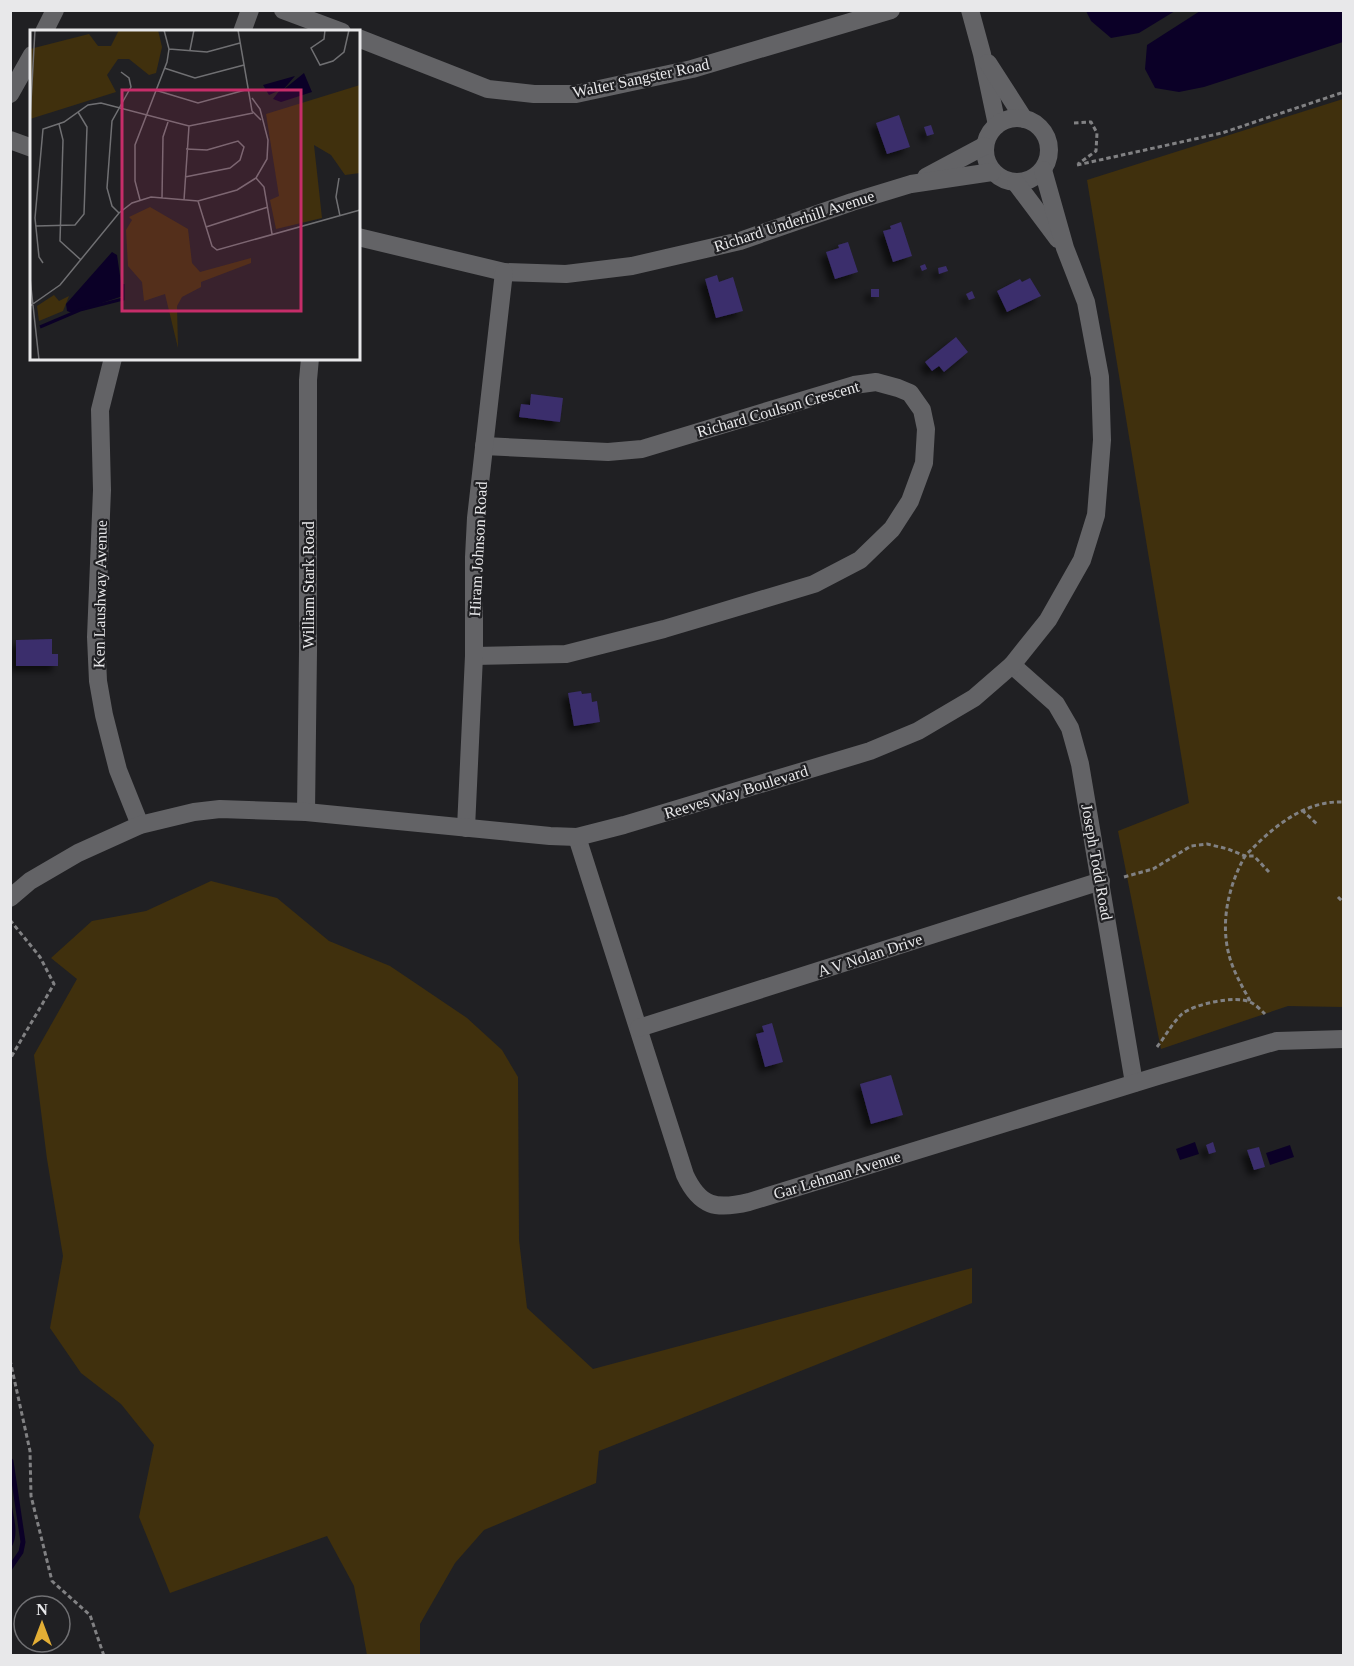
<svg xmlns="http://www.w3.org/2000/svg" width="1354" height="1666" font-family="Georgia,serif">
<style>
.green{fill:#40300d}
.water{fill:#0b0027}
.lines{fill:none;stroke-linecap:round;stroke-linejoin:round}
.stream{stroke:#0b0027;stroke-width:5}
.building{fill:#3b2e6c;filter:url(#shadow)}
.path{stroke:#818183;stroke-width:3;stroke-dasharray:4.5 3;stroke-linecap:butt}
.minor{stroke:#636366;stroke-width:18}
.labels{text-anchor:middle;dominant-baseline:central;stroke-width:4.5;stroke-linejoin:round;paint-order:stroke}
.street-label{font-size:16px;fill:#e8e8ea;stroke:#202023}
.inset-river{fill:none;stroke:#0b0027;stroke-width:3}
.inset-road{fill:none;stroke:#707073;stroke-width:1.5}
.view{fill:#c62d69;fill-opacity:0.15;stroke:#c62d69;stroke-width:3}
.inset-edge{fill:none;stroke:#e8e8ea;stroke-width:3}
</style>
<defs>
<filter id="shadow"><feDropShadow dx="-5.5" dy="5.5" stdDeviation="3" flood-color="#0009"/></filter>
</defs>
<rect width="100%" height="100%" fill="#202023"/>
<g class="green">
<polygon points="1343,99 1343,1007 1288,1006 1161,1049 1118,831 1189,803 1087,180"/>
<polygon points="211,881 277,898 329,941 390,966 467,1018 502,1050 518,1077 519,1240 527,1308 593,1369 972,1268 972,1303 599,1451 596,1483 484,1530 455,1563 420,1624 420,1655 367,1655 354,1586 327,1536 170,1593 139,1517 154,1445 121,1404 81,1373 50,1328 63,1256 47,1159 34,1055 77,979 51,958 92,921 146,911"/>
</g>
<g class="water">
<polygon points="1086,11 1175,11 1139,33 1111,38 1091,21"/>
<polygon points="1200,11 1343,11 1343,42 1204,87 1179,92 1155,88 1145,69 1147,45"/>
<polygon points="1195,1142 1199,1154 1180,1160 1176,1149"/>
<polygon points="1290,1145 1294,1157 1270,1165 1266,1153"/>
<path d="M11 1501C13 1516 20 1534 11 1548Z"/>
</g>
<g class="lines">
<polyline class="stream" points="10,1568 21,1552 23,1542 11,1461"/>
</g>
<g class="building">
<polygon points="899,115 910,147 887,154 876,123"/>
<polygon points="931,125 934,134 927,136 924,127"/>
<polygon points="901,222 912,256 893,262 883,231 891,229 890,226"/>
<polygon points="848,242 858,272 835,279 826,252 839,248 838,245"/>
<polygon points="925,264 927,269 922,271 920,266"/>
<polygon points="946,266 948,271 939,274 938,268"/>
<polygon points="717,275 719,282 733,277 743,311 716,318 705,279"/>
<polygon points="1030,278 1041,296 1007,312 997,291 1020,279 1022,282"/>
<rect x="871" y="289" width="8" height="8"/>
<polygon points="972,291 975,298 969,300 966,294"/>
<polygon points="956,337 968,352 944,372 939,366 932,371 925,362"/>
<polygon points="531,394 563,398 560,422 519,417 521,404 530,405"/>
<polygon points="52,639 52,654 58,654 58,666 16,666 16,640"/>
<polygon points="581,691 582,694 591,693 592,702 597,701 600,722 574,726 568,693"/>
<polygon points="772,1023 783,1062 765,1067 756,1034 764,1032 762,1026"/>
<polygon points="891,1075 903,1115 871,1124 860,1084"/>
<polygon points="1213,1142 1216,1152 1209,1154 1206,1145"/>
<polygon points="1259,1147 1265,1167 1254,1170 1247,1150"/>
</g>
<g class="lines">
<g class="path">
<polyline points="1074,123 1091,122 1097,133 1096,151 1078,164"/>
<polyline points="1077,165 1222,133 1344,92"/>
<polyline points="1302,810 1317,824"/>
<path d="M1124 877 1153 869 1191 846 1207 844 1228 849 1245 856C1271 829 1303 800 1344 802"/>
<polyline points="1338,897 1344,903"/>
<polyline points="10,920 40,957 54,984 10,1059"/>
<path d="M1250 1001C1242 986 1233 971 1229 955 1220 921 1229 885 1245 856H1254L1269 872"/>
<path d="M1157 1047C1165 1037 1172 1023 1182 1014 1194 1004 1236 995 1250 1002 1255 1004 1261 1010 1265 1014"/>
<polyline points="10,1360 30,1451 31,1496 52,1581 90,1615 104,1656"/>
</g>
<g class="minor">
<polyline points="283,10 342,32"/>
<polyline points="970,10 982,54 997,125"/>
<polyline points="44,32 55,10"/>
<polyline points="242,32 250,10"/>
<polyline points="358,38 488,89 534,94 576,94 692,69 891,10"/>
<polyline points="988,63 1024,119"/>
<polyline points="10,94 32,55"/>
<circle cx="1017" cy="150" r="32"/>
<polyline points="10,140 32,148"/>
<polyline points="926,177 984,146"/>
<polyline points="1016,183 1058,239"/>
<polyline points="358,237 504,272 566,274 632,266 740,241 852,202 911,184 992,172"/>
<polyline points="113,358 100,410 102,490 96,637 98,681 104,715 118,770 140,825"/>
<polyline points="474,656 566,654 664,629 814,584 860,560 892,529 910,501 924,463 926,429 922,410 910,393 898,388 876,382 854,385 642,449 608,452 484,446"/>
<polyline points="1012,665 1056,704 1070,728 1080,764 1134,1083"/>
<polyline points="306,812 308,651 308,380 310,358"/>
<polyline points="466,828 474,656 474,557 476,518 504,272"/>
<path d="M577 837 685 1175C700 1207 716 1210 749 1202L1158 1076 1277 1041 1344 1039"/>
<polyline points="10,898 30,881 78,853 140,825 194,812 220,809 306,812 550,836 577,837 624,825 870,751 918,731 974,698 1012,665 1048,620 1082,560 1096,515 1102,440 1100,377 1086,302 1065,248 1043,170"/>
<polyline points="639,1028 1101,881"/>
</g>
</g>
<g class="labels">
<g class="street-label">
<text transform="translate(641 78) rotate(-12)">Walter Sangster Road</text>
<text transform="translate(794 221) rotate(-18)">Richard Underhill Avenue</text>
<text transform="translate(778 409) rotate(-16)">Richard Coulson Crescent</text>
<text transform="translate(478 549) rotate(-87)">Hiram Johnson Road</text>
<text transform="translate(308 585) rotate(-90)">William Stark Road</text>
<text transform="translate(100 594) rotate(-89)">Ken Laushway Avenue</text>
<text transform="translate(736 792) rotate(-17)">Reeves Way Boulevard</text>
<text transform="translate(1097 862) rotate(80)">Joseph Todd Road</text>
<text transform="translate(870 955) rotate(-18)">A V Nolan Drive</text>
<text transform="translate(837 1175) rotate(-17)">Gar Lehman Avenue</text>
</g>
</g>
<g transform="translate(30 30)">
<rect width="330" height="330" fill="#202023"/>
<path d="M89 0H128L132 17 126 43 119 45 99 29H88L77 45 86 62 0 89V19L59 4 68 16H81ZM330 55V143L315 145 301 125 284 115 292 188 246 199 240 170 249 166 236 84ZM120 177 158 199 162 233 170 242 221 228V233L171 252V257L152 267 147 276 148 318 135 264 114 271 112 252 98 236 96 200 102 190 99 187ZM24 265 29 271 39 266 33 281 9 291 7 276Z" fill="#40300d"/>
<path d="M274 43 282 62 251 72 243 69 250 60 239 65 233 55 265 46 253 60ZM82 222 87 225 93 266 42 283 37 281 36 274Z" fill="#0b0027"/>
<path class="inset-river" d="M10 297 50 280 93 269V254"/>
<path class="inset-road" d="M208 0 222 81 231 90M295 0 294 9 281 18 290 35 303 31 314 22 319 0M139 19 177 22 210 13M160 20 164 0M134 38 165 48 214 35M125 60 168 73 219 59M0 89 5 0M29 94 33 110 30 211 51 230M155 147 200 138 210 130 214 117 208 111 177 120 156 119M226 148 234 157 242 204M309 148 306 167 310 186M132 168 133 107 138 92M110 170 105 151V115L137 32 139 19 134 0M154 170 159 96M168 171 182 216 187 220 330 180M89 183 82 176 77 158 82 91 101 57 99 48 91 42M6 196 45 195 54 184 57 97 48 82M176 197 238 177M13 233 9 227 5 188 13 99 34 92 58 75 71 73 159 96 223 83M0 248 9 330M0 276 30 255 89 183 102 173 121 167 168 171 207 160 226 148 237 129 238 110 230 79 222 68"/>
<path class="view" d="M92 60H271V281H92Z"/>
<rect width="330" height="330" class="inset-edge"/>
</g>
<rect width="1354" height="1666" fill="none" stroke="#e8e8ea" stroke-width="24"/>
<g transform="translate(42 1624)"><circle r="28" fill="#202023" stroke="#707073" stroke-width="1.5"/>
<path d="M0-4.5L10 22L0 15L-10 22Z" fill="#e3ae35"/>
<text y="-9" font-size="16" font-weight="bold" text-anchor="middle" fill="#e8e8ea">N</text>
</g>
</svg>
